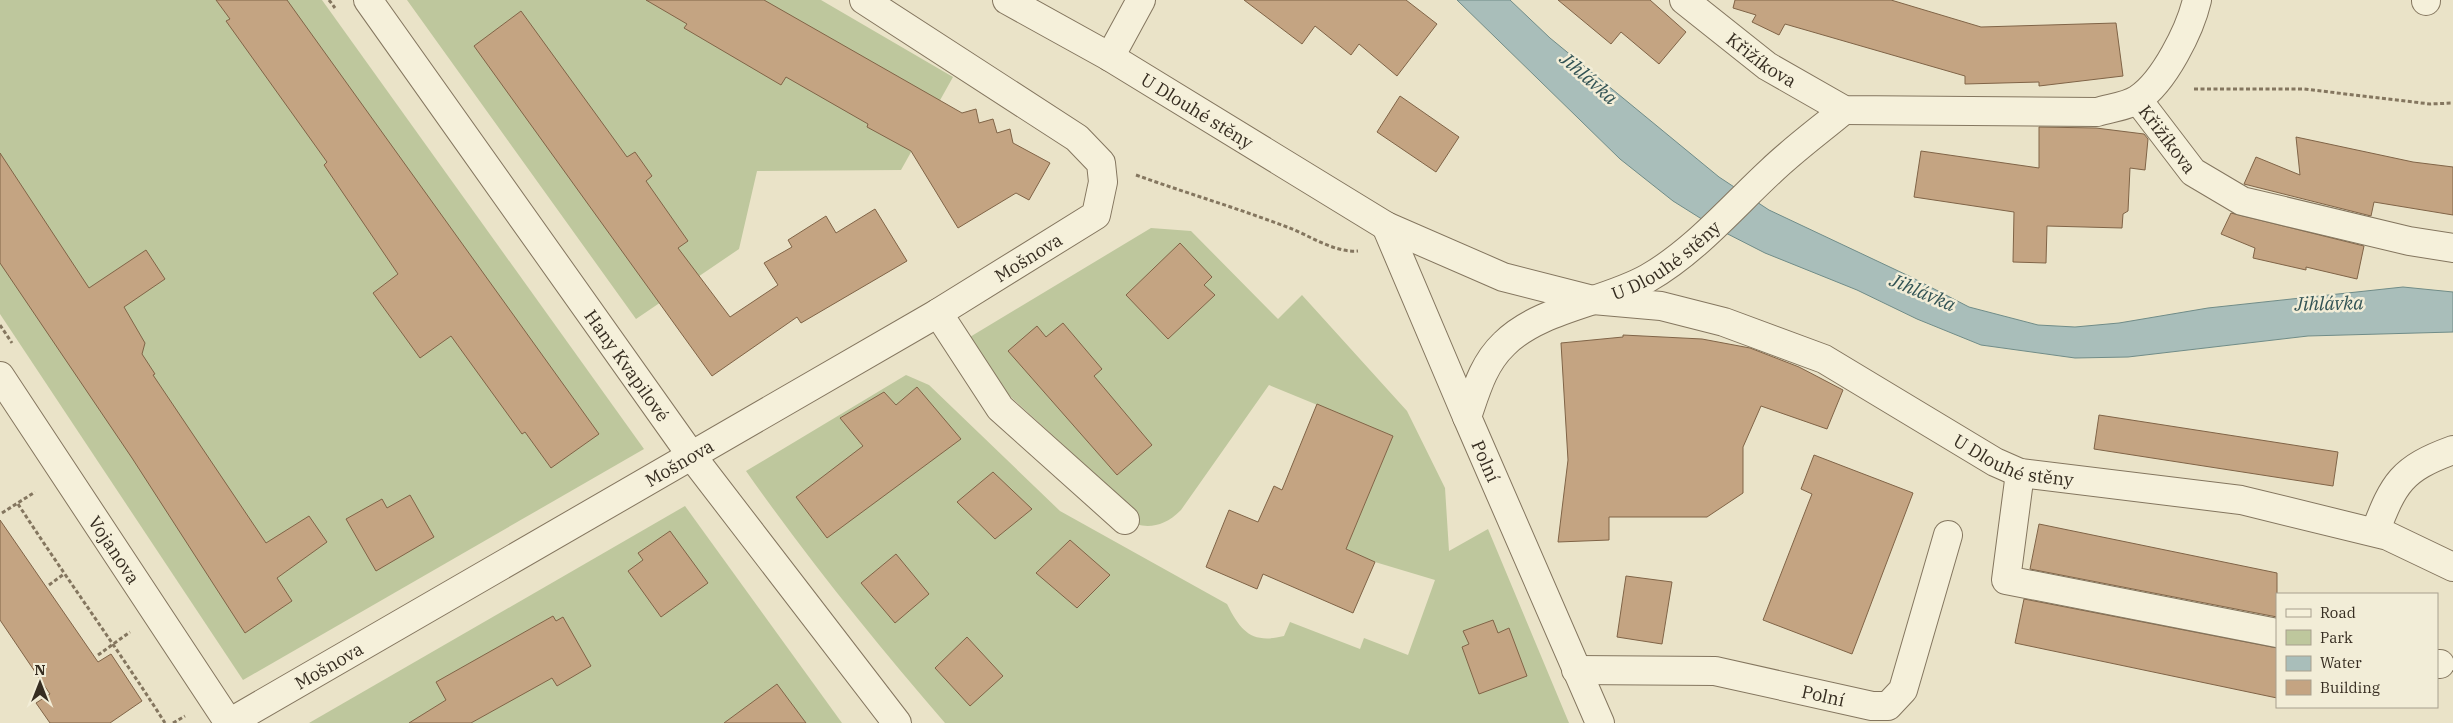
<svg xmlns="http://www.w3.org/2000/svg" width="2453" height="723" font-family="'IBM Plex Serif',serif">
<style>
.green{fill:#bec79d}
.water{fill:#a9beba;stroke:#708c88}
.building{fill:#c4a482;stroke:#806447}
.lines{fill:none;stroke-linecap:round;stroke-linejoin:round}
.minor-casing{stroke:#84765f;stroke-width:30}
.path{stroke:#84765f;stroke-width:3;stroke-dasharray:4 2.5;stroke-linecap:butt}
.minor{stroke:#f5f0da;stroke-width:28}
.labels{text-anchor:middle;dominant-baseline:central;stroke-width:5;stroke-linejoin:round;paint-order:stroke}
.street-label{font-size:18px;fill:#362d21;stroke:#f2edd7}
.water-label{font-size:19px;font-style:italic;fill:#325354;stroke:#f2edd7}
</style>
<rect width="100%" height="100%" fill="#eae3c8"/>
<g class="green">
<polygon points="0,0 322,0 644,449 243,680 0,314"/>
<polygon points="407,0 821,0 953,77 901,170 757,171 739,249 636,319"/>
<path d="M1151 228 1191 231 1278 319 1302 295 1407 411 1445 488 1449 551 1488 529 1569 723H945C875 642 808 559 746 471L906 375 929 385 1060 511 1227 604C1241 632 1252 644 1284 636L1290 622 1360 649 1364 638 1408 655 1435 580 1375 562 1346 549 1393 436 1269 385 1181 510C1154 537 1131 525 1102 509L1117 494 955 346Z"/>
<polygon points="685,506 842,723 309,723"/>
</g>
<polygon class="water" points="1457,0 1510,0 1550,38 1719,177 1769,210 1911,277 1969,307 2038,325 2075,327 2119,323 2208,308 2403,287 2453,292 2453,332 2308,336 2128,357 2075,358 1981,345 1917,319 1857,290 1765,253 1716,228 1673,201 1620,159"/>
<g class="building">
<polygon points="216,0 287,0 599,434 551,468 525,432 522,434 451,336 420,358 373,293 398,274 324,165 327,162 226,21 230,19"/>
<polygon points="646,0 764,0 962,113 976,109 979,123 993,119 997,133 1010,129 1013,143 1050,163 1029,200 1016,193 958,228 911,151 867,127 868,124 786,77 781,85 684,28 687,24"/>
<polygon points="1244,0 1406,0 1437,24 1397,76 1359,44 1351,55 1315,26 1302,44"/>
<polygon points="1558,0 1650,0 1686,32 1659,64 1621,32 1611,44"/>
<polygon points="1735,0 1891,0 1981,27 2116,23 2123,76 2039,86 2039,82 1965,84 1965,76 1785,24 1779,35 1752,22 1756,15 1733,8"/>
<polygon points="521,11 627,157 635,152 652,176 646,181 688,241 678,248 730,317 778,285 764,263 792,247 788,240 826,216 836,233 875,209 907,261 801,323 797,317 712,376 474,46"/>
<polygon points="1400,96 1459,137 1436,172 1377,132"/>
<polygon points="2039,127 2096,128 2144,134 2148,139 2145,170 2130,168 2128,211 2123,214 2122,228 2047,226 2046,263 2013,262 2014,212 1914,197 1921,151 2039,168"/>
<polygon points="2296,137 2413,162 2453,167 2453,215 2374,202 2371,216 2244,184 2256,157 2300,175"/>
<polygon points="0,153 89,288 146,250 165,279 124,307 145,343 142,354 155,374 153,375 266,543 309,516 327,542 277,578 292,601 245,633 132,458 0,263"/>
<polygon points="2231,213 2364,246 2357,279 2306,267 2306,270 2253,258 2255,248 2221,234"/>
<polygon points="1180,243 1212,277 1204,285 1215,295 1168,339 1126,295"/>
<polygon points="1063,323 1102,369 1094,376 1152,445 1117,475 1008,351 1037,326 1046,337"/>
<polygon points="1623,335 1702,339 1750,348 1799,367 1843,390 1827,429 1761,406 1743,447 1743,493 1707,517 1609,517 1609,540 1558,542 1568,460 1561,343 1623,337"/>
<polygon points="917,387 961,439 827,538 796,497 863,446 840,418 884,392 896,405"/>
<polygon points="1317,404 1393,436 1346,549 1375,562 1353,613 1263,574 1257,589 1206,567 1229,510 1258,522 1274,486 1282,490"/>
<polygon points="2099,415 2338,452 2333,486 2094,449"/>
<polygon points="1814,455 1913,493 1852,654 1763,620 1812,494 1801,489"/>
<polygon points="993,472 1032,509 995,539 957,502"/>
<polygon points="410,495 434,537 376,571 346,519 382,499 387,508"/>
<polygon points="0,520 98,662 111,654 142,701 110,723 50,723 36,703 50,694 0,620"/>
<polygon points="2039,524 2277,573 2277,617 2030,569"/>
<polygon points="670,531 708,583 661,617 628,571 643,560 638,553"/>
<polygon points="1070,540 1110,575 1077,608 1036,573"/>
<polygon points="896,554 929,594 895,623 861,583"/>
<polygon points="1626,576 1672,582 1662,644 1617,637"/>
<polygon points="2024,599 2277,648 2277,698 2015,643"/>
<polygon points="553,616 556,621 563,617 591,666 557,686 552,678 471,723 409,723 446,700 436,682"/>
<polygon points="1493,620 1498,633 1509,628 1527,676 1479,694 1462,647 1469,644 1463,631"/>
<polygon points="967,637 1003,676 970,706 935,668"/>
<polygon points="777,684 806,723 724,723"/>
</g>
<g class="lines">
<g class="minor-casing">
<g id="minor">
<path id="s1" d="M368 0 691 455 897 723"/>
<path id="s2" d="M1007 0 1110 57 1386 226 1503 277 1593 300 1661 306 1724 322 1824 359 1995 462 2020 473 2241 500 2388 536 2453 567"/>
<path id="s3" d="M1684 0 1767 66 1844 110 2097 112C2110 108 2128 106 2138 99 2164 82 2190 30 2197 0"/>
<polyline points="2426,1 2426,0"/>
<polyline points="1110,57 1141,0"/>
<path id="s4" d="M2138 100 2193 172 2242 201 2409 241 2453 248"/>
<path id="s5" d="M1386 226 1467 417C1476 391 1483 364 1504 344 1540 308 1604 303 1648 278 1695 251 1732 207 1771 171 1794 149 1820 130 1844 110"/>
<polyline points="938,313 1000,408 1125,520"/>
<path id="s6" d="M0 376 229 723"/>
<path id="s7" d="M1467 417 1600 723"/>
<polyline points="2020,473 2006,580 2277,633"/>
<path d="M2375 532C2394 483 2401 469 2453 450"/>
<polyline points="2437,664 2440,664"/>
<path id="s8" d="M1576 670 1715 671 1872 706H1888L1903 690 1948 535"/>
<path id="s9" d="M229 723 938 313 1096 215 1103 182 1101 163 1077 138 864 0"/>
</g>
</g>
<g class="path">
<polyline points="329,0 335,8"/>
<polyline points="2194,89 2304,89 2430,104 2453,103"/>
<path d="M1136 175C1186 193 1237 208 1287 227 1309 235 1334 253 1358 251"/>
<polyline points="0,325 12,343"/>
<path d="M18 504C66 578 118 649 165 723"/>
<polyline points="2,513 35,492"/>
<polyline points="49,585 64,574"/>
<polyline points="98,655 130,632"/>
<polyline points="173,723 185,716"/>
</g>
<use href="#minor" class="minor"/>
</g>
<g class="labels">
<g class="street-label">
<text stroke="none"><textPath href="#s3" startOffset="98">Křižíkova</textPath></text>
<text stroke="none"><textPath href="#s2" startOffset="220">U Dlouhé stěny</textPath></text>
<text stroke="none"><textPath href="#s4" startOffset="49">Křižíkova</textPath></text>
<text stroke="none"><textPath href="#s5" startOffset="474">U Dlouhé stěny</textPath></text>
<text stroke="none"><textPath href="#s9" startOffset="925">Mošnova</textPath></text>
<text stroke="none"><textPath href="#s1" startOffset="448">Hany Kvapilové</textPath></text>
<text stroke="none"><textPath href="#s2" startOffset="1119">U Dlouhé stěny</textPath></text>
<text stroke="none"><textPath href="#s7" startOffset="48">Polní</textPath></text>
<text stroke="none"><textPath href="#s9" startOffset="520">Mošnova</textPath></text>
<text stroke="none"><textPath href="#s6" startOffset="208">Vojanova</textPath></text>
<text stroke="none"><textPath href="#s9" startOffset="115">Mošnova</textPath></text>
<text stroke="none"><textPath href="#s8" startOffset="250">Polní</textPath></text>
</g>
<g class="water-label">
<text transform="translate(1589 78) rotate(41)">Jihlávka</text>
<text transform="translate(1923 292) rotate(23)">Jihlávka</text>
<text transform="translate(2329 303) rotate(-1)">Jihlávka</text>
</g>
</g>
<rect x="2276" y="593" width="162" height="115" fill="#f2edd7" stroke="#a7a08e"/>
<rect x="2286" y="609" width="25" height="8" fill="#f5f0da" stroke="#a7a08e"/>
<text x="2320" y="618" font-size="15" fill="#362d21">Road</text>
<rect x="2286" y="630" width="25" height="15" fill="#bec79d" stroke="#a7a08e"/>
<text x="2320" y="643" font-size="15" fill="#362d21">Park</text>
<rect x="2286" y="656" width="25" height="15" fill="#a9beba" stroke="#a7a08e"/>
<text x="2320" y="668" font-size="15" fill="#362d21">Water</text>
<rect x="2286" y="680" width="25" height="15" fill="#c4a482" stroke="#a7a08e"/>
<text x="2320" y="693" font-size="15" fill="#362d21">Building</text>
<g transform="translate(40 683)" stroke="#f2edd7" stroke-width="4" paint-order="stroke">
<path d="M0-4L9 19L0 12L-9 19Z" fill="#362d21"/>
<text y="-8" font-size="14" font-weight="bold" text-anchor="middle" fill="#362d21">N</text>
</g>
</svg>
